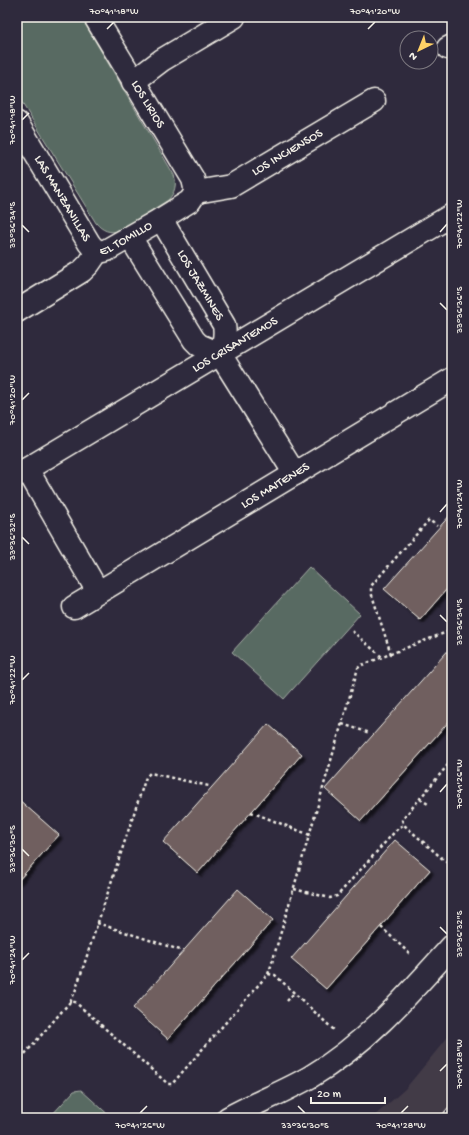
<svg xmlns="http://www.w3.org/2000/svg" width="469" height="1135" font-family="'Gochi Hand',sans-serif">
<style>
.built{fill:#423a47}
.green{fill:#586a62;stroke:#a6aea5}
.building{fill:#705e5e;stroke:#f4f1e8;filter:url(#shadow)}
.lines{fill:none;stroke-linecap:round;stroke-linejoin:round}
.lane-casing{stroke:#f4f1e8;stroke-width:14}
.street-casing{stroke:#f4f1e8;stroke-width:25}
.path{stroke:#f4f1e8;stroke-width:2.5;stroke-dasharray:3 3;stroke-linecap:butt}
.lane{stroke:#2f2a3d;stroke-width:11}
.street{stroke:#2f2a3d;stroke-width:22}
.ticks{fill:none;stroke:#f4f1e8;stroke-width:1.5}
.labels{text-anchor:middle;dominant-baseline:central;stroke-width:3;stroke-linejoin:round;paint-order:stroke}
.street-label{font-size:13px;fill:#f4f1e8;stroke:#2f2a3d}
.neatline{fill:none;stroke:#f4f1e8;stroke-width:1.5}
.ticks-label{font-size:10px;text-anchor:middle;fill:#f4f1e8}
</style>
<defs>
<filter id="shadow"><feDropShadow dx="3.5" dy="3.5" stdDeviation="1" flood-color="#0009"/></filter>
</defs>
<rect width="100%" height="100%" fill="#2f2a3d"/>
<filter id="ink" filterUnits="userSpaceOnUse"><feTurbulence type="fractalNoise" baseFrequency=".025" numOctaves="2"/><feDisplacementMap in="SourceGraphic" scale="8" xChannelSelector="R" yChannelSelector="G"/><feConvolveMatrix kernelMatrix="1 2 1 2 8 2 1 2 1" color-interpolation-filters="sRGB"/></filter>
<g filter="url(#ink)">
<polygon class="built" points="452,1032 452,1118 372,1118 405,1089"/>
<g class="green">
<path d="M17 17H81L174 175C177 184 175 193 168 200L119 231C109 233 103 231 96 223L17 95Z"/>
<polygon points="309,567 360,614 284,699 232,652"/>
<polygon points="81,1090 112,1118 49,1118 74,1091"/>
</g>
<g class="building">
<polygon points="452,513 452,583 420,620 384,589"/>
<polygon points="452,646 452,718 361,821 325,789"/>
<polygon points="268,724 302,754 198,873 163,842"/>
<polygon points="17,798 59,835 17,882"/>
<polygon points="395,840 430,870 326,989 291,959"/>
<polygon points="238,889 273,920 168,1039 133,1008"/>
</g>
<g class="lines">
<g class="lane-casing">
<polyline id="lane" points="448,1118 452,1113"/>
</g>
<g class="street-casing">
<g id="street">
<path id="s1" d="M95 17 193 179 196 192"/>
<polyline points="448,48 452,46"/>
<polyline points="133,82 162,60 234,17"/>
<path id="s2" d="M17 123 89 243C94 250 99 253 107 250L161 219 190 201 196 192"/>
<path id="s3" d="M196 192 231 186 374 101"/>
<path id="s4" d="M161 219 224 325C226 336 224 344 220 354"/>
<polyline points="130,237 194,340 199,345 220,354 295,474"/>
<polyline points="17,311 82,271 89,264 98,251"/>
<polyline points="27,469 98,592"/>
<path id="s5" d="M17 475 452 215"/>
<path id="s6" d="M74 607 452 379"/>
<path d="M228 1118C255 1103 284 1092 310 1077 366 1044 409 994 452 946"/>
</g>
</g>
<g class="path">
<polyline points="352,631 382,657"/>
<polyline points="391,654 371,592 371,586 429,520 437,526"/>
<polyline points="342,724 370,733"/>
<polyline points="452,760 402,820 404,825 452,867"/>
<polyline points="420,799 428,804"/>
<polyline points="251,812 310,835"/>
<polyline points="294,889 330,898 337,896 399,827 404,825"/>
<polyline points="97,923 183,951"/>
<polyline points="381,927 411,955"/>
<polyline points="268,974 271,966 358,668 362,665 452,630"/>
<polyline points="287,1001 294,993"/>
<polyline points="70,1002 75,992 146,777 150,773 209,786"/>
<polyline points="17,1063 70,1002 75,1002 168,1084 172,1084 268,974 275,975 335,1031"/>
</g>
<use href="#lane" class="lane"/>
<use href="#street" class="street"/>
</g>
</g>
<path class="ticks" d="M107 29 114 22M368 29 375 22M22 120 29 113M22 225 29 232M440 232 447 224M440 303 447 310M22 400 29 393M440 512 447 504M22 537 29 544M440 615 447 622M22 680 29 673M440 792 447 784M22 849 29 856M440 927 447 934M22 960 29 953M440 1071 447 1064M298 1106 305 1113M140 1113 147 1106M401 1113 408 1106"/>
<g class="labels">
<g class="street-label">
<text stroke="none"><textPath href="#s1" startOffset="102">LOS LIRIOS</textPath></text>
<text stroke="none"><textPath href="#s3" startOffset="101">LOS INCIENSOS</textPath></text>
<text stroke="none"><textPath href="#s2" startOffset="88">LAS MANZANILLAS</textPath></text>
<text stroke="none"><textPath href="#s2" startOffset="183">EL TOMILLO</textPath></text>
<text stroke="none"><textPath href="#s4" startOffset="77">LOS JAZMINES</textPath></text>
<text stroke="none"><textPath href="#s5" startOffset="254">LOS CRISANTEMOS</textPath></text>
<text stroke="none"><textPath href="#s6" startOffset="235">LOS MAITENES</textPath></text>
</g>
</g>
<rect width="469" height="1135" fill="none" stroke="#2f2a3d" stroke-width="44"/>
<g transform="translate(419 50) rotate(223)"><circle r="19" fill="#2f2a3d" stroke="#7e7a81"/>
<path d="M0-3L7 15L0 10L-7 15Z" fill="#ffd166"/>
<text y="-6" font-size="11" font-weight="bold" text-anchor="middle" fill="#f4f1e8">N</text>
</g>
<path d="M311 1097v6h74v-6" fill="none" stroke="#f4f1e8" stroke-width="2"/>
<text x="317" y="1097" font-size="12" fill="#f4f1e8" stroke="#2f2a3d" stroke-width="3" paint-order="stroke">20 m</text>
<rect x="22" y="22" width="425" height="1091" class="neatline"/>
<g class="ticks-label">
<text x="114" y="14">70°41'18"W</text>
<text x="375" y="14">70°41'20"W</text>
<text transform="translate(11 120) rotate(-90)" y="4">70°41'18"W</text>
<text transform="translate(458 224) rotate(-90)" y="4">70°41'22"W</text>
<text transform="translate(11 225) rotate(-90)" y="4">33°36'34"S</text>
<text transform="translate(458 310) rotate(-90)" y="4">33°36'36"S</text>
<text transform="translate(11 400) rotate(-90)" y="4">70°41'20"W</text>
<text transform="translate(458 504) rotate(-90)" y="4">70°41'24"W</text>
<text transform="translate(11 537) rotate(-90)" y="4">33°36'32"S</text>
<text transform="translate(458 622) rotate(-90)" y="4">33°36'34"S</text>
<text transform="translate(11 680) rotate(-90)" y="4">70°41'22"W</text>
<text transform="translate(458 784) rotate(-90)" y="4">70°41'26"W</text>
<text transform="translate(11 849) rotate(-90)" y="4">33°36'30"S</text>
<text transform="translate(458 934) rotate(-90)" y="4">33°36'32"S</text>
<text transform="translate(11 960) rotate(-90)" y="4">70°41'24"W</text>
<text transform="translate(458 1064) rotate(-90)" y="4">70°41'28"W</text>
<text x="140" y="1128">70°41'26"W</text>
<text x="305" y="1128">33°36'30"S</text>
<text x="401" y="1128">70°41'28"W</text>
</g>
</svg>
